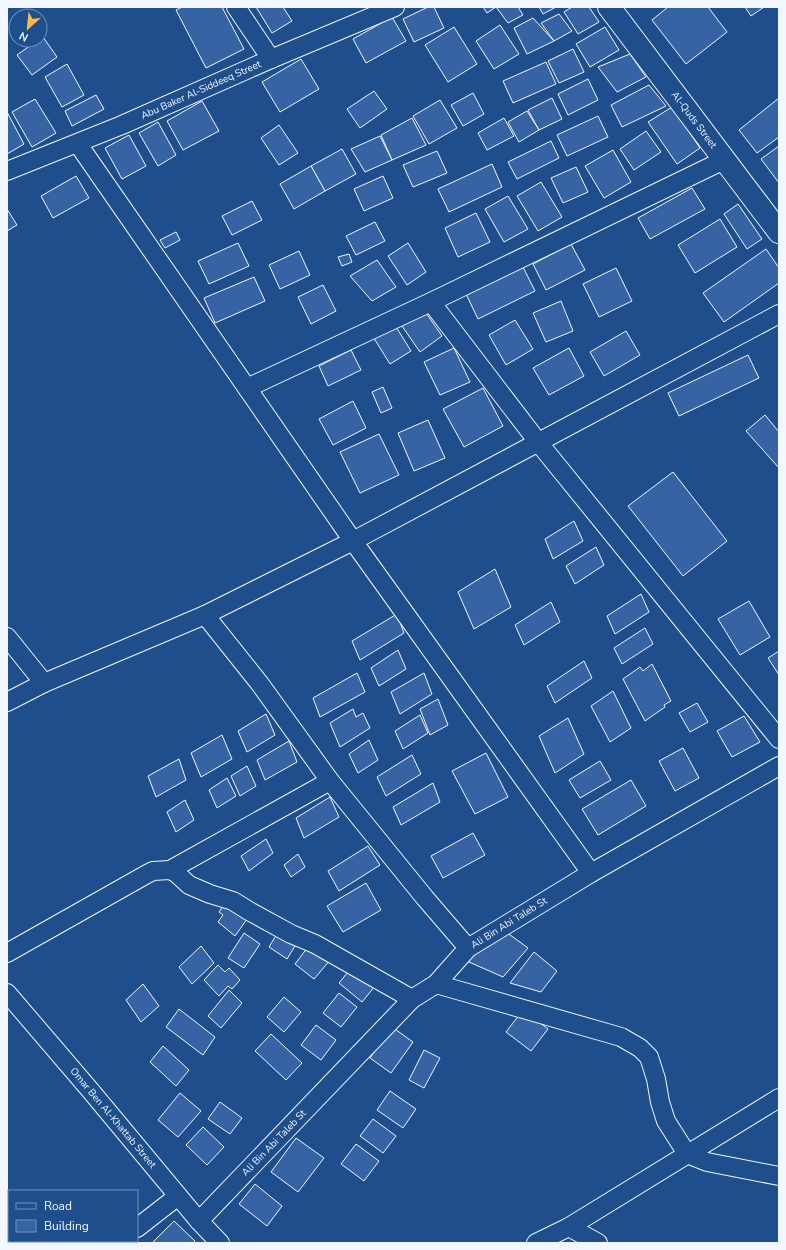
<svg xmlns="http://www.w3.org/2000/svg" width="786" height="1250" font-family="'Nunito Sans',sans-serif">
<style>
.building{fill:#3563a3;stroke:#f2f6ff}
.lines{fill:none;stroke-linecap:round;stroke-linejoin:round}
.minor-casing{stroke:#f2f6ff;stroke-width:20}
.major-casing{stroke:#f2f6ff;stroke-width:24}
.minor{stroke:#1f4e8c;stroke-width:18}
.major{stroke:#1f4e8c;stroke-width:22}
.labels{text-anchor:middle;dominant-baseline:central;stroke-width:3;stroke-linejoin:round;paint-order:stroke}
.street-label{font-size:10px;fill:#f2f6ff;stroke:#1f4e8c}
</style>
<rect width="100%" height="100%" fill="#1f4e8c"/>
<g class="building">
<polygon points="182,7 222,7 244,49 206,68 176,10"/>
<polygon points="256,7 283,7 292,21 272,33"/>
<polygon points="428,7 434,7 444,28 414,42 403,19"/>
<polygon points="483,7 518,7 523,15 508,23 496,7 487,13"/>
<polygon points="539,7 556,7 543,14"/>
<polygon points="572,7 589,7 599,22 578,34 564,12"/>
<polygon points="668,7 708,7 727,32 686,64 652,20"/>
<polygon points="745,7 764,7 751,16"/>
<polygon points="559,14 572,31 554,41 541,23"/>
<polygon points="392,17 406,41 366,63 353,39"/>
<polygon points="533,18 554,41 527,54 514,28"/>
<polygon points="500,25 519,54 494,69 476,41"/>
<polygon points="454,27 477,64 448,82 425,45"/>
<polygon points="605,27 619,50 590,67 576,44"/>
<polygon points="43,37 57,57 32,75 17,55 38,40 40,40"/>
<polygon points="573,49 584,72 559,83 548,61"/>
<polygon points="630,54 646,77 617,92 598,67"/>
<polygon points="301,59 319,89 280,112 262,82"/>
<polygon points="546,62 556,84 513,103 503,81"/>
<polygon points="67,64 84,95 62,107 45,77"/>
<polygon points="588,79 598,100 568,115 558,94"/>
<polygon points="649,85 666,106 622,127 611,105"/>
<polygon points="374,91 387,109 360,128 347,109"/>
<polygon points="473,93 484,114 463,126 451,105"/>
<polygon points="96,95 104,109 72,126 65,111"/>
<polygon points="552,98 562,119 539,130 528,110"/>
<polygon points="779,98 779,137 757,153 739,130"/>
<polygon points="35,99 56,133 32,147 12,112"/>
<polygon points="440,100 457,128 429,144 413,116"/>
<polygon points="202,101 219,131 183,150 167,121"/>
<polygon points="672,107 700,148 677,164 648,122"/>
<polygon points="527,111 539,130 519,142 508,122"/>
<polygon points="7,112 24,144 7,154"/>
<polygon points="598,116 608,137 567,156 557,135"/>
<polygon points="412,118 426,145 392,160 381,135"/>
<polygon points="504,118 514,136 487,150 478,133"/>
<polygon points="158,122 176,155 158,166 139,133"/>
<polygon points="279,125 298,153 279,165 261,138"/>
<polygon points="646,131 661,152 634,170 620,149"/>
<polygon points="129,135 146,166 122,179 105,148"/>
<polygon points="380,136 392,160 365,172 351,149"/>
<polygon points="551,141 559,158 517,179 508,162"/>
<polygon points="779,146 779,183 761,159"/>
<polygon points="342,149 356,174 325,191 311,166"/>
<polygon points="613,150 631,182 604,198 585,166"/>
<polygon points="437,151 447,173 413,187 403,165"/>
<polygon points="492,164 502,187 449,212 438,189"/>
<polygon points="311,166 325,191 294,209 280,184"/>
<polygon points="576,167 588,192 563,203 551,178"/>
<polygon points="76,176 89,198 53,218 41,196"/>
<polygon points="383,176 393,198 364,211 354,189"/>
<polygon points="541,182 562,217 538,231 517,196"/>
<polygon points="692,188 705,209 650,239 638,218"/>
<polygon points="508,196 528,229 504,242 485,209"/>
<polygon points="252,201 262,220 232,235 222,216"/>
<polygon points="738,204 762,239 747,249 724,214"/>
<polygon points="7,209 17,225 7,231"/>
<polygon points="476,213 490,242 458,257 445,228"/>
<polygon points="720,219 737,247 695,273 678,245"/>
<polygon points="375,222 385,241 356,255 346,236"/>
<polygon points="176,232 180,240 165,248 160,240"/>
<polygon points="238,243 249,266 209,284 198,261"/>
<polygon points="408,243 426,272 407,285 388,256"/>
<polygon points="571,244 585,270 546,290 533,264"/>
<polygon points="766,249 779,268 779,283 724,322 703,293"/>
<polygon points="299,251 310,275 280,289 269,265"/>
<polygon points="349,254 352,262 342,266 338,257"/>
<polygon points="377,260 396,287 372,301 350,276"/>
<polygon points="523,267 535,291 478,319 466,294"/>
<polygon points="616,268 632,301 599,317 583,284"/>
<polygon points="254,277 265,301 215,323 204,298"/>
<polygon points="323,285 336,311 311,324 298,297"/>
<polygon points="561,301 573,331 546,342 533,313"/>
<polygon points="424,310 442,336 420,352 402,326"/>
<polygon points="515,320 533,349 506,365 489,335"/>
<polygon points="393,322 411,351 390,364 372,335"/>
<polygon points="626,331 640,355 604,376 590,352"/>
<polygon points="454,348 470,382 440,395 424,362"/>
<polygon points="569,348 584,376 549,395 533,368"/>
<polygon points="351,350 361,370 328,386 319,366"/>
<polygon points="748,355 759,378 679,416 668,393"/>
<polygon points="383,387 392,408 381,413 372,392"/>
<polygon points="483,388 503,426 464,447 443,409"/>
<polygon points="353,401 366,428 333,445 319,419"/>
<polygon points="765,415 779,432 779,468 746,431"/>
<polygon points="428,420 445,458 414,471 398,433"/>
<polygon points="379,434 399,475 360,493 340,452"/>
<polygon points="673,472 727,541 683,576 628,506"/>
<polygon points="574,521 583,541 553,559 545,539"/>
<polygon points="596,547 604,565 575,584 566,566"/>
<polygon points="495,569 511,607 474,629 458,592"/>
<polygon points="641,594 649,612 615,634 607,616"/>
<polygon points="749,601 770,637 740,655 718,619"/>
<polygon points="551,602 560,622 524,645 515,625"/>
<polygon points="397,614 404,633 360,660 352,641"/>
<polygon points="645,628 653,644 622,664 614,648"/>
<polygon points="398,650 406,669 379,686 371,668"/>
<polygon points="779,651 779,675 768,658"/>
<polygon points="584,661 592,678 555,703 547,686"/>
<polygon points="652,664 671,701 664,705 665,707 645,721 623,679 640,667 643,671"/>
<polygon points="357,673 365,692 320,717 313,698"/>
<polygon points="424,673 432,694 400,714 391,692"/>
<polygon points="613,691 631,728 610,742 591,706"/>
<polygon points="438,699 448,725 430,735 420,709"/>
<polygon points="697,703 708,722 690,732 679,713"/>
<polygon points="353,709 356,717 363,713 370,728 340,747 330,723"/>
<polygon points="266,714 275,735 247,752 238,731"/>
<polygon points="420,715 428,733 403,749 395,731"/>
<polygon points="744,716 760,742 732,757 717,731"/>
<polygon points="568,718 584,754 555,773 539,736"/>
<polygon points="222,735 232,759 201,777 191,753"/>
<polygon points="369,740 378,760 358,773 349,754"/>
<polygon points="289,741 297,762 265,780 257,760"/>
<polygon points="683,748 699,778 675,791 659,761"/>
<polygon points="486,753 508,797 475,814 452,771"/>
<polygon points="412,755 421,774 386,796 377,777"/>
<polygon points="179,759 186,780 156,797 148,776"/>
<polygon points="600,761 611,780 580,798 569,780"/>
<polygon points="247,766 256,786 240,796 231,776"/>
<polygon points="227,778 236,796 217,808 209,790"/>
<polygon points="631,780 646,806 598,835 582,809"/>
<polygon points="433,783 440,802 401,825 393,807"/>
<polygon points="330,797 339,817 304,838 296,818"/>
<polygon points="185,800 194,820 176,832 167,812"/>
<polygon points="473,833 485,855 443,878 431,856"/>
<polygon points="266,839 273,853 249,871 241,856"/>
<polygon points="368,846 380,865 339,891 328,871"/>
<polygon points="298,854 305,867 291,877 284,865"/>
<polygon points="366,883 381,910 343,932 327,906"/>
<polygon points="228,899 250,915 235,936 218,922 223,915 219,912"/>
<polygon points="280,929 298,941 287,959 269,947"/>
<polygon points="502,929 528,948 503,977 460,958"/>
<polygon points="244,933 260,944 244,968 228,958"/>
<polygon points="311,943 331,959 314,979 295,964"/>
<polygon points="201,946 214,963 192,984 179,967"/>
<polygon points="534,952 557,971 541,992 510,983"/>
<polygon points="218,965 225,972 229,968 240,980 232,989 228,986 219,996 204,980"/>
<polygon points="352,967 375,986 362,1002 339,983"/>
<polygon points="143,984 159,1006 141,1022 126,1000"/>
<polygon points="229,990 242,1003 221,1028 208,1016"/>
<polygon points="339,993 357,1007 341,1027 323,1013"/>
<polygon points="284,997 301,1012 284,1032 267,1017"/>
<polygon points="179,1009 215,1037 203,1055 166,1027"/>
<polygon points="523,1010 548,1029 531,1051 506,1032"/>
<polygon points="316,1025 336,1040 321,1060 301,1045"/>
<polygon points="392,1027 413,1042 391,1073 370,1058"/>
<polygon points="271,1034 302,1063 286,1080 255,1051"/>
<polygon points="163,1046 189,1070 176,1086 150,1062"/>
<polygon points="424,1050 440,1058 424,1088 409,1080"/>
<polygon points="390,1091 416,1109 403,1128 377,1110"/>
<polygon points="180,1093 201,1111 178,1137 158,1120"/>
<polygon points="220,1102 242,1118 230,1134 208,1119"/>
<polygon points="373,1119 396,1136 383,1153 360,1136"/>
<polygon points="203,1127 224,1147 207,1165 186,1145"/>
<polygon points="296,1138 324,1158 298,1192 271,1172"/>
<polygon points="356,1144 379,1161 364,1181 341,1164"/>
<polygon points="255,1184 282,1206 267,1226 239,1204"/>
<polygon points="174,1221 195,1241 193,1243 152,1243"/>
</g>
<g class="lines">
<g class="minor-casing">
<g id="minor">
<polyline points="236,7 271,59"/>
<polyline points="78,144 353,541 591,873"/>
<polyline points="7,171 122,125 271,59 395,7"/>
<polyline points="431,302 538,442 779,739"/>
<polyline points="247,388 431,302 724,160"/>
<polyline points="205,615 260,684 330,781 425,898 468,948"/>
<polyline points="7,637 44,683"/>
<polyline points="7,702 44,683 205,615 353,541 779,314"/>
<polyline points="170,870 330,781"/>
<polyline points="7,953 147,874 153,871 170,870 176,873 189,885 210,894 233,901 249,911 291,934 315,944 412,999"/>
<polyline points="436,984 621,1037 640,1048 649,1057 656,1079 660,1102 666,1121 687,1154 707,1162 779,1176"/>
<polyline points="7,993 90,1090 199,1221 220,1243"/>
<polyline points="199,1221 412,999 436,984 468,948 591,873 779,766"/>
<polyline points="569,1227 598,1243"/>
<polyline points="137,1228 178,1196"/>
<polyline points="118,1243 120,1241"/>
<polyline points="536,1243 569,1227 779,1098"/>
</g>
</g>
<g class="major-casing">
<polyline id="major" points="609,7 779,232"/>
</g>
<use href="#minor" class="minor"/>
<use href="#major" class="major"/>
</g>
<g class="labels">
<g class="street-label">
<text transform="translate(201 90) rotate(-24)">Abu Baker Al-Siddeeq Street</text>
<text transform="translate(694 120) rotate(53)">Al-Quds Street</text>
<text transform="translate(509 923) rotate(-32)">Ali Bin Abi Taleb St</text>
<text transform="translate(113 1118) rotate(50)">Omar Ben Al-Khattab Street</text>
<text transform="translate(274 1143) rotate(-46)">Ali Bin Abi Taleb St</text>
</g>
</g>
<rect width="786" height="1250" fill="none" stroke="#f2f6ff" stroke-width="16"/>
<rect x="8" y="1190" width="130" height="52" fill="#1f4e8c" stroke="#7391ba"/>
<rect x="16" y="1203" width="20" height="6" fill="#1f4e8c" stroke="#7391ba"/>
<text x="44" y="1210" font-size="12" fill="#f2f6ff">Road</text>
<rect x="16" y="1220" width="20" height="12" fill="#3563a3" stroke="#7391ba"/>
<text x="44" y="1230" font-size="12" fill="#f2f6ff">Building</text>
<g transform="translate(28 28) rotate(207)"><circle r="19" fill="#1f4e8c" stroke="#7391ba"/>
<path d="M0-3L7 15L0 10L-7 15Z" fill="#ffb74d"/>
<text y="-6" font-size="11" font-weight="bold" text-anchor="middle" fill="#f2f6ff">N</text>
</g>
</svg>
